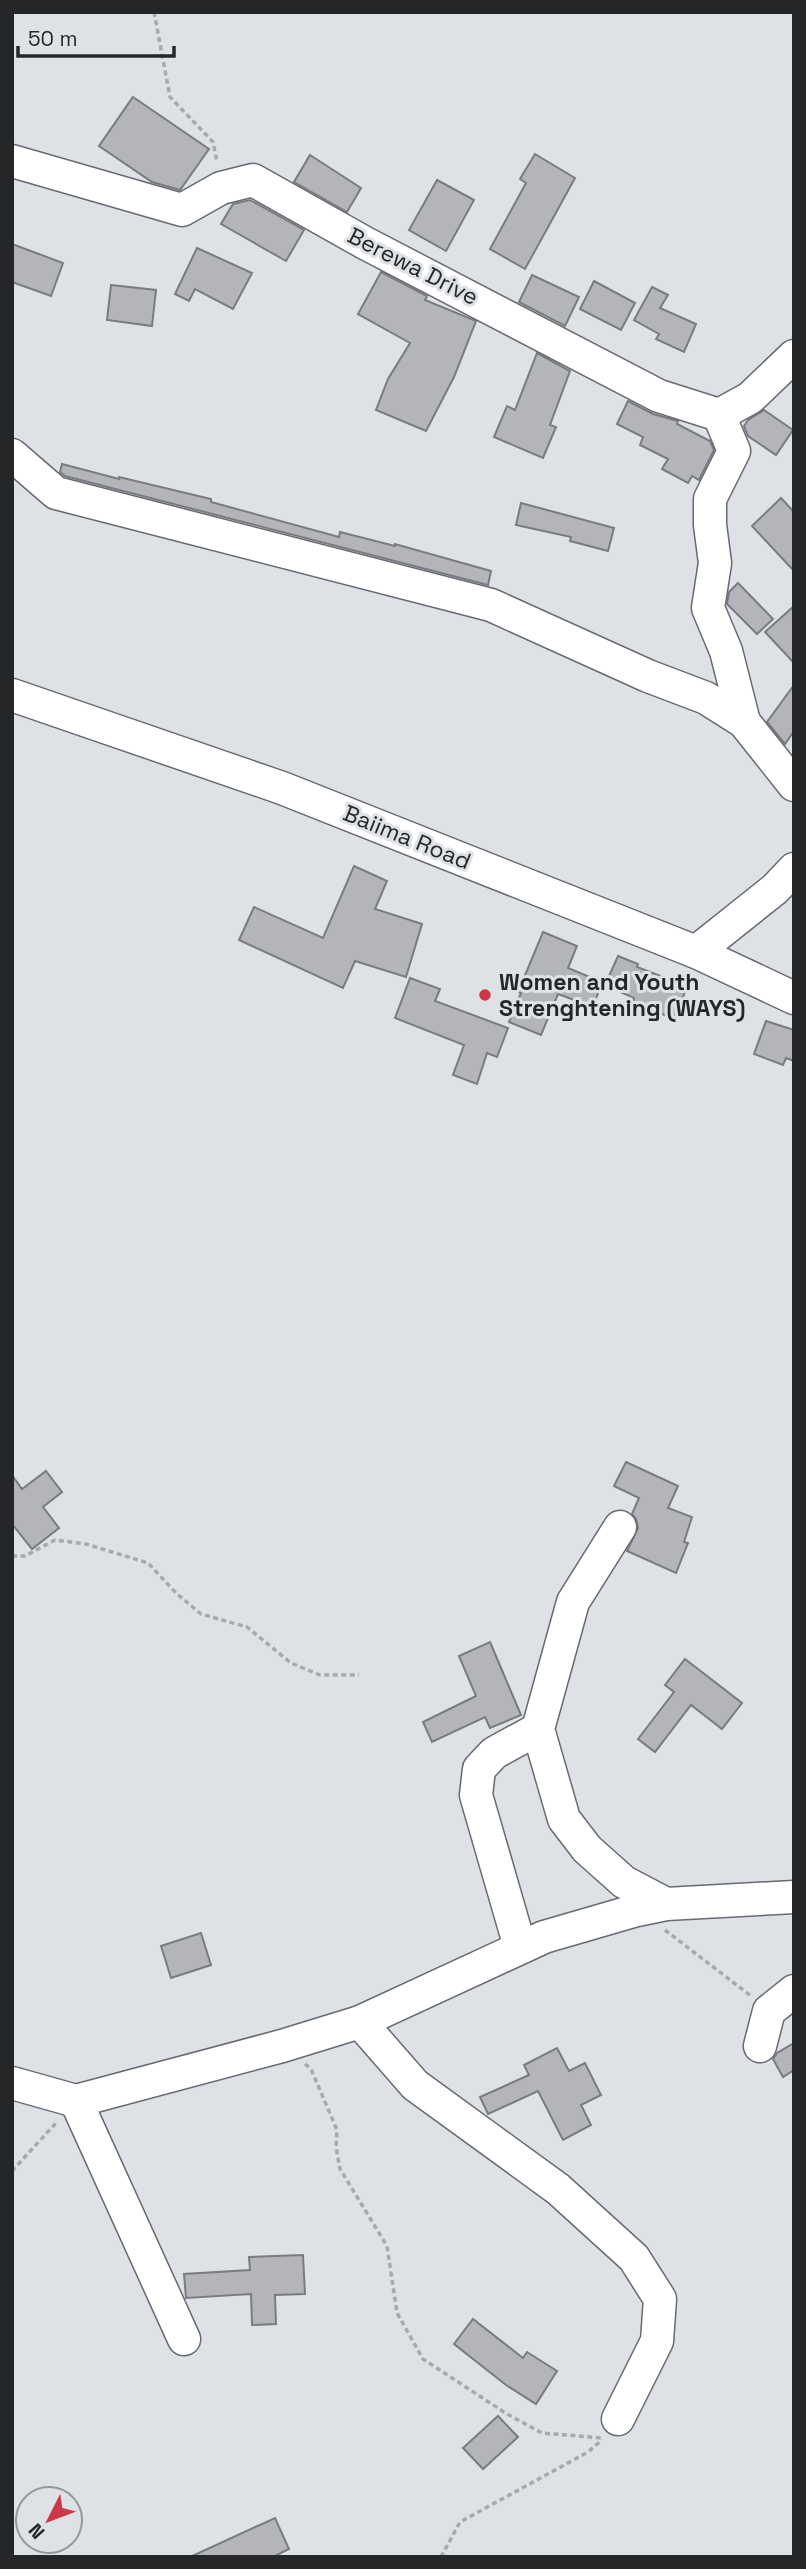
<svg xmlns="http://www.w3.org/2000/svg" width="806" height="2569" font-family="'Space Grotesk',sans-serif">
<style>
.building{fill:#b4b5bb;stroke:#7a7b81;stroke-width:2}
.lines{fill:none;stroke-linecap:round;stroke-linejoin:round}
.minor-casing{stroke:#676a6f;stroke-width:35}
.path{stroke:#a6aaae;stroke-width:3.5;stroke-dasharray:5 3.5;stroke-linecap:butt}
.minor{stroke:#fff;stroke-width:32}
.poi-dot{fill:#ca3a46;stroke:#dee2e7;stroke-width:2.5}
.labels{text-anchor:middle;dominant-baseline:central;stroke-width:6;stroke-linejoin:round;paint-order:stroke}
.street-label{font-size:23px;fill:#252628;stroke:#dee2e7}
.poi-label{font-size:23px;font-weight:bold;fill:#252628;stroke:#dee2e7;text-anchor:start}
</style>
<rect width="100%" height="100%" fill="#dee2e7"/>
<g class="building">
<polygon points="133,97 209,149 180,190 152,182 99,146"/>
<polygon points="535,154 575,178 525,269 490,249 526,183 520,179"/>
<polygon points="310,155 361,188 347,212 294,182"/>
<polygon points="437,180 474,200 446,251 409,230"/>
<polygon points="250,200 304,230 286,261 221,224 233,204"/>
<polygon points="12,244 63,263 51,296 12,282"/>
<polygon points="197,248 252,273 233,309 195,289 189,301 175,294"/>
<polygon points="381,272 427,296 425,300 476,321 454,377 426,431 376,410 388,379 410,343 358,314"/>
<polygon points="532,275 579,297 565,326 519,302"/>
<polygon points="594,281 635,303 621,330 580,309"/>
<polygon points="111,285 156,290 152,326 107,320"/>
<polygon points="652,287 668,295 660,308 696,324 684,352 656,339 659,334 634,320"/>
<polygon points="537,353 570,371 550,425 556,427 543,458 494,437 507,406 515,410"/>
<polygon points="628,401 653,414 678,421 677,424 710,441 714,450 699,480 692,476 688,483 662,469 668,459 640,445 643,437 617,424"/>
<polygon points="764,410 793,430 776,455 748,436 744,426 748,420"/>
<polygon points="62,464 119,479 119,477 211,499 211,502 339,537 340,532 395,546 395,544 491,571 488,585 65,476 60,472"/>
<polygon points="781,498 794,512 794,571 752,526"/>
<polygon points="521,503 614,528 608,551 570,541 571,537 516,525"/>
<polygon points="738,583 773,619 757,634 727,604 729,592"/>
<polygon points="794,606 794,663 765,632"/>
<polygon points="794,685 794,731 785,744 767,722"/>
<polygon points="354,866 387,881 375,909 422,924 406,977 355,961 343,988 239,940 254,907 323,938"/>
<polygon points="543,932 577,946 568,968 602,982 593,1007 558,994 541,1035 509,1022 521,993 518,992"/>
<polygon points="618,956 638,964 637,967 687,986 675,1019 633,1003 634,998 605,985"/>
<polygon points="410,978 440,989 435,1001 508,1028 497,1057 487,1053 477,1084 453,1075 464,1045 395,1018"/>
<polygon points="766,1021 794,1030 794,1061 786,1058 783,1065 754,1054"/>
<polygon points="626,1462 678,1486 668,1508 692,1517 684,1542 688,1543 676,1573 627,1551 638,1528 636,1519 632,1514 639,1498 614,1486"/>
<polygon points="46,1471 62,1492 43,1507 59,1528 32,1549 12,1524 12,1475 22,1489"/>
<polygon points="490,1642 521,1715 490,1728 485,1717 432,1742 423,1722 476,1696 459,1656"/>
<polygon points="685,1659 742,1703 722,1729 691,1705 655,1752 638,1739 674,1692 665,1685"/>
<polygon points="201,1933 211,1965 171,1978 161,1946"/>
<polygon points="794,2043 794,2070 783,2077 773,2059 777,2053"/>
<polygon points="557,2048 569,2071 585,2063 601,2095 581,2105 591,2125 563,2140 538,2091 488,2114 480,2097 529,2075 524,2065"/>
<polygon points="303,2255 305,2294 275,2295 276,2324 252,2325 251,2294 186,2298 184,2274 250,2270 249,2257"/>
<polygon points="473,2319 523,2358 527,2352 557,2371 536,2404 506,2385 454,2344"/>
<polygon points="498,2416 518,2437 483,2469 463,2448"/>
<polygon points="275,2518 289,2549 273,2557 190,2557"/>
</g>
<g class="lines">
<g class="minor-casing">
<g id="minor">
<polyline points="12,161 182,210 221,188 253,180 365,243 659,396 719,415 750,398 794,356"/>
<polyline points="719,415 734,451 710,499 710,525 715,563 708,608 726,651 744,722"/>
<polyline points="12,455 56,493 491,605 648,676 706,698 744,722 794,785"/>
<polyline points="12,695 282,788 696,952 794,998"/>
<polyline points="696,952 775,889 794,869"/>
<polyline points="620,1527 573,1602 538,1729 564,1819 587,1849 624,1882 666,1904"/>
<polyline points="520,1947 476,1795 479,1769 494,1753 538,1729"/>
<polyline points="360,2022 415,2085 558,2189 634,2258 660,2299 657,2341 618,2419"/>
<polyline points="760,2046 769,2011 794,1991"/>
<polyline points="12,2083 76,2101 282,2046 360,2022 544,1937 637,1910 666,1904 794,1897"/>
<polyline points="76,2101 184,2339"/>
</g>
</g>
<g class="path">
<polyline points="154,12 170,97 213,142 217,162"/>
<polyline points="12,1556 25,1556 55,1540 86,1544 148,1563 176,1593 201,1614 247,1627 291,1663 320,1675 359,1675"/>
<polyline points="665,1930 751,1996"/>
<polyline points="305,2064 311,2069 337,2130 336,2147 340,2169 387,2246 397,2313 423,2359 507,2414 542,2433 602,2438"/>
<polyline points="12,2171 56,2123"/>
<polyline points="441,2557 460,2522 588,2452 602,2440"/>
</g>
<use href="#minor" class="minor"/>
</g>
<circle class="poi-dot" cx="485" cy="995" r="7"/>
<g class="labels">
<g class="street-label">
<text transform="translate(413 266) rotate(27)">Berewa Drive</text>
<text transform="translate(407 837) rotate(22)">Baiima Road</text>
</g>
<g class="poi-label">
<text x="499" y="982">Women and Youth<tspan x="499" dy="26">Strenghtening (WAYS)</tspan></text>
</g>
</g>
<rect width="806" height="2569" fill="none" stroke="#252628" stroke-width="28"/>
<g transform="translate(49 2520) rotate(228)"><circle r="33" fill="#dee2e7" stroke="#94979b" stroke-width="2"/>
<path d="M0-5L12 26L0 18L-12 26Z" fill="#ca3a46"/>
<text y="-10" font-size="19" font-weight="bold" text-anchor="middle" fill="#252628">N</text>
</g>
<path d="M18 46v10h156v-10" fill="none" stroke="#252628" stroke-width="3.5"/>
<text x="28" y="46" font-size="21" fill="#252628" stroke="#dee2e7" stroke-width="5" paint-order="stroke">50 m</text>
</svg>
